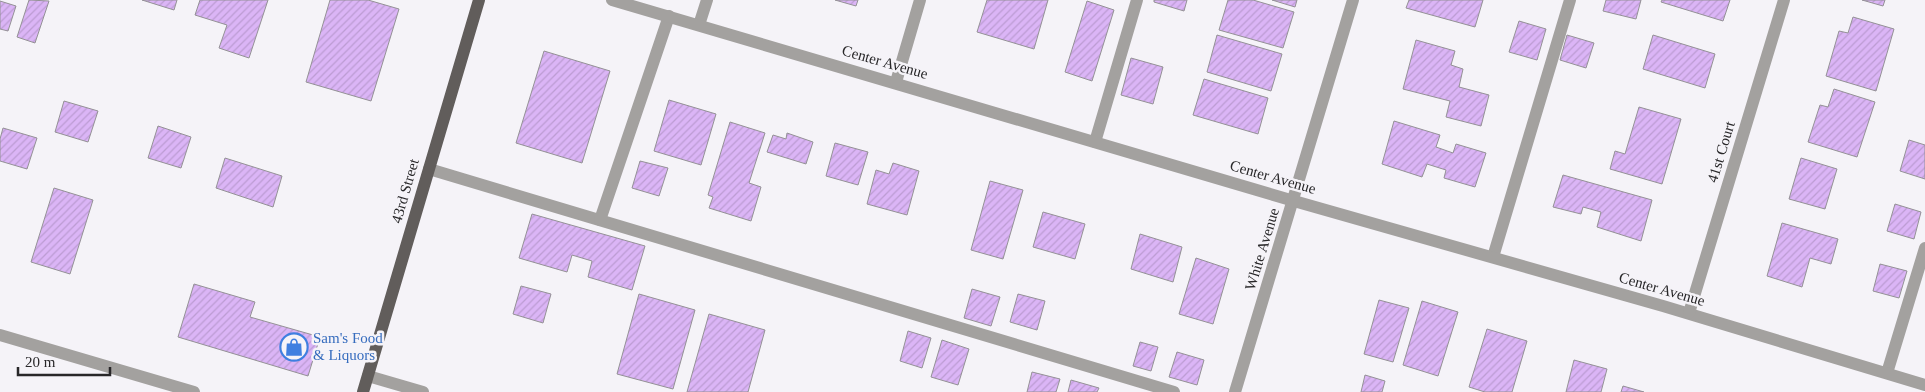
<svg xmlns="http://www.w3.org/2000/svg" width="1925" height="392" font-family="'Times New Roman',serif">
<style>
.building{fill:url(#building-hatch);stroke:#949196}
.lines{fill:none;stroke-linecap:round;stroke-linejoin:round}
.lane{stroke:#a3a19f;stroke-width:12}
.street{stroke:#a3a19f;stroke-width:12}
.primary{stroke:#615d5b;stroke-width:12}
.labels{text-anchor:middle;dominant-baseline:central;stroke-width:5;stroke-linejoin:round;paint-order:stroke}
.street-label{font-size:15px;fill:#282729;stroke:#f5f3f8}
.shop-label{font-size:15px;fill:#366cbe;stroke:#f5f3f8;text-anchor:start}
</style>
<defs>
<pattern id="building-hatch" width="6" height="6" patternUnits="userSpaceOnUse" patternTransform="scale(1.25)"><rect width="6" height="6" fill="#dbb5f6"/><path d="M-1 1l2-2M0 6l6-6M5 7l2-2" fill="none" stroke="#bc9cd3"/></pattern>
</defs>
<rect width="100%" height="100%" fill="#f5f3f8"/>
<g class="building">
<polygon points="29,0 49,1 35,43 17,37"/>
<polygon points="142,0 177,0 174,10"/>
<polygon points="200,0 268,0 249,58 219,48 227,25 195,15"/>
<polygon points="330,0 368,0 399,9 371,101 306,82"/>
<polygon points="835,0 858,0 856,6"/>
<polygon points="987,0 1048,0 1034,49 977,32"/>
<polygon points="1154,0 1187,0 1184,11 1154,2"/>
<polygon points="1228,0 1253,0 1294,12 1283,48 1219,30"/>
<polygon points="1272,0 1297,0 1295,7"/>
<polygon points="1409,0 1483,0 1475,27 1406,8"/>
<polygon points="1606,0 1641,0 1636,19 1603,11"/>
<polygon points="1662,0 1730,0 1723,21 1661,2"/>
<polygon points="1862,0 1885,0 1883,6"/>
<polygon points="0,1 16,6 8,31 0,29"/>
<polygon points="1087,1 1114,10 1092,81 1065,72"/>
<polygon points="1853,17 1894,29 1876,91 1826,76 1839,31 1848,33"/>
<polygon points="1519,21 1546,29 1537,60 1509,52"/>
<polygon points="1217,35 1282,54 1271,91 1207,72"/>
<polygon points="1567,35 1594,43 1586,68 1560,60"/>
<polygon points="1653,35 1715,54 1705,88 1643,69"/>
<polygon points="1416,40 1455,51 1451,65 1463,69 1459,87 1489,95 1481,126 1446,117 1450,101 1403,89"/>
<polygon points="544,51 610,71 582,163 516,143"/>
<polygon points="1131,58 1163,67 1153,104 1121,95"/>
<polygon points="1204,79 1268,98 1258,134 1193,115"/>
<polygon points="1834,89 1875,102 1857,157 1808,142 1820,105 1828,107"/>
<polygon points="669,100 716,114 701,165 654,151"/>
<polygon points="64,101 98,111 88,142 55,132"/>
<polygon points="1639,107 1681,119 1662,184 1610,169 1615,151 1625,154"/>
<polygon points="1394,121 1440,135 1436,147 1453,153 1456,144 1486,153 1475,187 1444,178 1446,170 1427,164 1422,177 1382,164"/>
<polygon points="730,122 765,133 749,183 761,187 751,221 709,208 713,197 708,195"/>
<polygon points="158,126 191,137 181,168 148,158"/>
<polygon points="3,128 37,138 27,169 0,161 0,139"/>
<polygon points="787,133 813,142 806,164 767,152 773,135 786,139"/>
<polygon points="1909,140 1925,145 1925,179 1900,171"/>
<polygon points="835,143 868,152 858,185 826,176"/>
<polygon points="225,158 282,176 273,207 216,188"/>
<polygon points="1801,158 1837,169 1825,209 1789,199"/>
<polygon points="640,161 668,168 659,196 632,188"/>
<polygon points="893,163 919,171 907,215 867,204 876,170 889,174"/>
<polygon points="1563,175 1652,200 1641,241 1597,227 1601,212 1583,207 1581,214 1553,207"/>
<polygon points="990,181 1023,190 1003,259 971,250"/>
<polygon points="54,188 93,200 70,274 31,262"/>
<polygon points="1895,204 1921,212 1914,239 1887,231"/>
<polygon points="1043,212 1085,224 1075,259 1033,247"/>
<polygon points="532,214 645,246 632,290 588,277 592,261 572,255 567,272 519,258"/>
<polygon points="1782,223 1838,239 1831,264 1810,258 1802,287 1767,276"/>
<polygon points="1140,234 1182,247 1173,282 1131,269"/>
<polygon points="1196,258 1229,269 1213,324 1179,314"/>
<polygon points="1880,264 1907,271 1899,298 1873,291"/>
<polygon points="194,284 255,302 250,317 320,337 308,376 178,337"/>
<polygon points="521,286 551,294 543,323 513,314"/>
<polygon points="972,289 1000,297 991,326 964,318"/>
<polygon points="639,294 695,310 673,389 617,374"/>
<polygon points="1018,294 1045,301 1037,330 1010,322"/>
<polygon points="1379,300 1409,308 1393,362 1364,354"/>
<polygon points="1422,301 1458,312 1438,376 1403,365"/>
<polygon points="709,314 765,330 748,392 687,392"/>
<polygon points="1487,329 1527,341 1512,392 1485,392 1469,387"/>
<polygon points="908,331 931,338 922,368 900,361"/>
<polygon points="942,340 969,349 958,385 931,377"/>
<polygon points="1140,342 1158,347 1151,371 1133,366"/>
<polygon points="1177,352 1204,360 1197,385 1169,377"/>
<polygon points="1574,360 1607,369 1601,392 1566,392"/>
<polygon points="1032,372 1060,379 1056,392 1027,392"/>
<polygon points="1365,375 1385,381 1382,392 1361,392"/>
<polygon points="1071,380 1099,388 1097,392 1068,392"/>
<polygon points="1623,386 1644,392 1621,392"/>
</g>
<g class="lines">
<g class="lane">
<polyline points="699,25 707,0"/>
<polyline points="1095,142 1137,0"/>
<polyline points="429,169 1174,392"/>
<polyline points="600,220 669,16"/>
<polyline points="1493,257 1570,0"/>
<polyline points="1887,373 1925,248"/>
</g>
<g class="street">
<polyline points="612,0 1294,201 1663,306 1925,385"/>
<polyline points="896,82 920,0"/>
<polyline points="1689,313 1784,0"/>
<polyline points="0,335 194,392"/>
<polyline points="368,376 423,392"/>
<polyline points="1235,392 1353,0"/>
</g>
<polyline class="primary" points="363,392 479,0"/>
</g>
<defs>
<g id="shop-ring" transform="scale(1.4375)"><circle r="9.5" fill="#f5f3f8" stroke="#3f7fe0" stroke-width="1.5"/><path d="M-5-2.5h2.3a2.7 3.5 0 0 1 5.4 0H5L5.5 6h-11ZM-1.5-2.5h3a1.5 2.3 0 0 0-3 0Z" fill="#3f7fe0"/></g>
</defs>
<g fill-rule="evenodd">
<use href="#shop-ring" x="294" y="347"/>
</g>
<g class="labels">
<g class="street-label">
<text transform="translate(885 62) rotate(16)">Center Avenue</text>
<text transform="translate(1721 152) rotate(-73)">41st Court</text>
<text transform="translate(1273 177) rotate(16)">Center Avenue</text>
<text transform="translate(405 191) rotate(-74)">43rd Street</text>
<text transform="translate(1262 249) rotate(-73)">White Avenue</text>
<text transform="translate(1662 289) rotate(16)">Center Avenue</text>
</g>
<g class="shop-label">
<text x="313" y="338">Sam's Food<tspan x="313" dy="17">&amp; Liquors</tspan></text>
</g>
</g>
<path d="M18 367v8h92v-8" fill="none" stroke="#282729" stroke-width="2.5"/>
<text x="25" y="367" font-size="15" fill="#282729" stroke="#f5f3f8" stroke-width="4" paint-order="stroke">20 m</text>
</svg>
